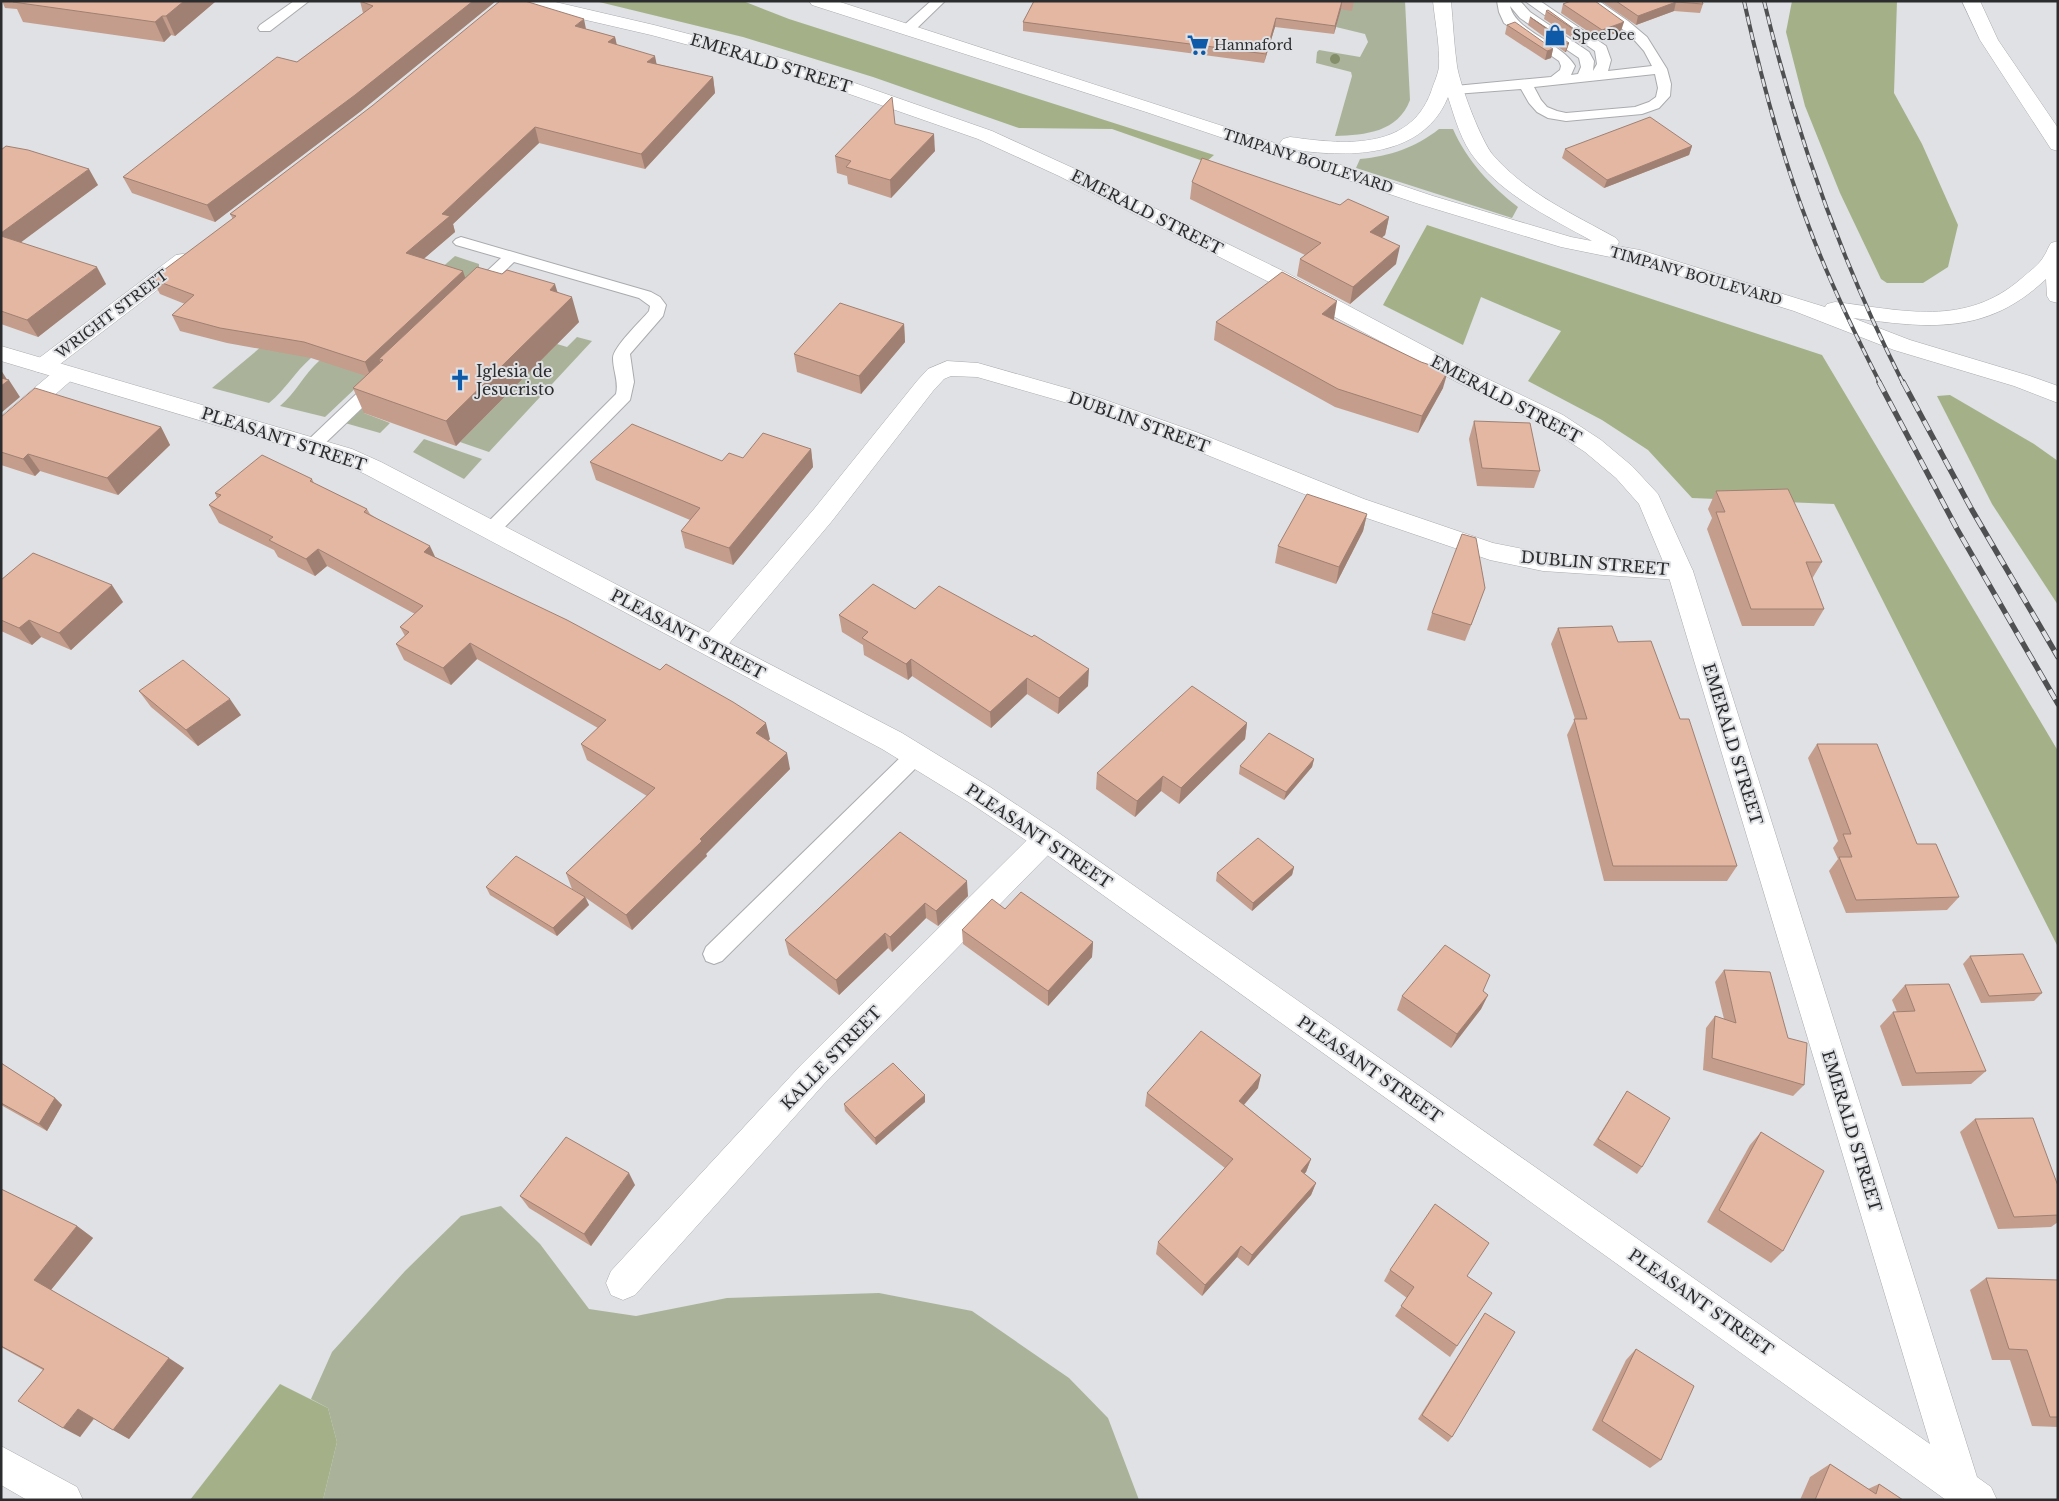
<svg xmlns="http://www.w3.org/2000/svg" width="2059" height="1501" font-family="'Libre Baskerville',serif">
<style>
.green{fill:#aab399}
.forest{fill:#a4b188}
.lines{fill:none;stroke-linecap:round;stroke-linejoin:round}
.service-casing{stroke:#aaabae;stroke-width:2}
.minor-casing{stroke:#aaabae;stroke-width:1}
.tertiary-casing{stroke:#aaabae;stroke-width:1}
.secondary-casing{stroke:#aaabae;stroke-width:1}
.motorway-casing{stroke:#aaabae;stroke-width:1}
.service{fill:#fff;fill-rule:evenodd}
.minor{fill:#fff;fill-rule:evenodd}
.tertiary{fill:#fff;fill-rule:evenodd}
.secondary{fill:#fff;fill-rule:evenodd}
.motorway{fill:#fff;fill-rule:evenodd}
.rail-far1-casing{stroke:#4f5052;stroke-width:4}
.rail-casing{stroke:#4f5052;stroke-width:5.5}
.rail-far1{stroke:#dfe1e4;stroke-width:2.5;stroke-dasharray:8;stroke-linecap:butt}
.rail{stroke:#dfe1e4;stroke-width:4;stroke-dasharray:11;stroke-linecap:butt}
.tree{fill:#858e6a}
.wall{fill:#c49d8c}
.shaded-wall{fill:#a08072}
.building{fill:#e4b7a3;stroke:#a08072}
.labels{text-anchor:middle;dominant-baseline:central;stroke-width:4;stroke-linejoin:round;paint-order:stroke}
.far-poi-label{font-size:14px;fill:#2b2c2d;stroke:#dfe1e4;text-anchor:start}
.far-street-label{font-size:14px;fill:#2b2c2d;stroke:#dfe1e4}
.street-label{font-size:16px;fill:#2b2c2d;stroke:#dfe1e4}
.poi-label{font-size:16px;fill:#2b2c2d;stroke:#dfe1e4;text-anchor:start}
</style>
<rect width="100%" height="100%" fill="#dfe1e4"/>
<g class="green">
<path d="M1354 1H1405L1410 100C1398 132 1366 135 1335 136L1352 76 1351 72 1316 63 1317 52 1319 50 1360 57 1368 42 1365 34 1336 27 1340 9Z"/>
<path d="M1439 129H1453C1467 161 1491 186 1518 207L1512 218 1356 168 1360 159C1390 156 1415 148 1439 129Z"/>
<polygon points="455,256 479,264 479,269 462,284 415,291"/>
<path d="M451 298 325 417 280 406C296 393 304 374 319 361Z"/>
<polygon points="461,316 364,413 390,423 380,433 345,423"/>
<path d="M292 321 311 358C295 372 285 390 269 403L212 388Z"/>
<polygon points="577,337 592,341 489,452 460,442 557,344 567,347"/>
<polygon points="424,439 482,459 464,479 413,452"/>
<polygon points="501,1206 540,1244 589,1309 636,1316 727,1298 879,1293 972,1311 1069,1378 1108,1418 1139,1500 323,1500 337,1442 328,1408 311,1399 332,1352 405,1271 461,1216"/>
</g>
<g class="forest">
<polygon points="595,1 743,1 789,19 1214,155 1206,162 1112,129 1019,128 873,77 743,37"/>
<polygon points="1792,1 1897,1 1894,93 1922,144 1958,225 1948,267 1923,283 1887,283 1881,279 1840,193 1805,106 1786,32"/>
<polygon points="1427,225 1822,355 2058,751 2058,947 1834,504 1692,498 1648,450 1602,420 1528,381 1561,331 1481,297 1463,345 1383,305"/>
<polygon points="1950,395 2034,444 2058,461 2058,605 1992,504 1937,396"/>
<polygon points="280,1384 328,1408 337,1442 323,1500 190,1500"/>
</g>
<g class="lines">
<g class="service-casing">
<g id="service">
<polygon points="294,1 309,1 270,31 260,31 258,28 260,25"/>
<polygon points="931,1 945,1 912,33 902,33 900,30 902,27"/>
<path d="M1497 1H1520L1530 12 1589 52 1594 61 1593 71 1597 64 1595 51 1525 1H1540L1606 46 1611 60 1608 71 1652 66 1644 51 1629 34 1584 1H1599L1628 21 1647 37 1667 69 1671 84 1670 96 1659 108 1642 114 1566 121 1548 118 1537 112 1529 103 1521 89 1455 94 1450 93 1448 90 1450 87 1455 86 1551 77 1560 70 1561 66 1559 61 1504 23 1499 12ZM1510 6 1520 18 1579 58 1581 67 1578 74 1571 75 1575 66C1561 42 1515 31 1510 6ZM1655 74 1658 88 1656 97 1649 102 1635 107 1566 113 1557 111 1547 107 1541 100 1534 87Z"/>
<path d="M461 237 651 292 660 297 666 305 663 316 630 354 634 382 630 400 496 536 490 537 484 536 481 531 484 526 616 394C619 381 613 371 613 358 613 347 641 321 649 311L650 306 639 298 514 262 481 294H469L467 291 469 288 501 258 456 245 453 242 456 239Z"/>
<polygon points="378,378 384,379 386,383 384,387 318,450 312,452 306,450 303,446 306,442 372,379"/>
<polygon points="916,747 923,749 926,755 923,761 722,961 714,964 706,961 703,954 706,947 909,749"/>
</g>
</g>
<g class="minor-casing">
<g id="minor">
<polygon points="183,254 190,255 194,260 190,265 51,371 43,373 35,371 32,366 35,361 176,255"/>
<polygon points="947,361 978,363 1094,396 1196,432 1364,499 1493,543 1543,553 1680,562 1689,565 1693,571 1689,577 1680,580 1543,571 1490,560 1346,511 1180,444 1078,406 977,377 951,376 944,379 933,391 832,521 721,653 712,656 703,653 699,646 703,639 814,509 917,381 928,369"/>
<polygon points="66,366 74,368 77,373 74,378 9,435 1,437 1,416 58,368"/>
<polygon points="1046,827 1056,831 1060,839 1056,847 824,1084 635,1295 623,1300 611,1295 606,1283 611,1271 802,1064 1036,831"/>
<polygon points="1,1446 77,1487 83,1500 27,1500 1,1485"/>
</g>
</g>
<g class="tertiary-casing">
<polygon id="tertiary" points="518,1 551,1 654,25 789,60 992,131 1073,168 1285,272 1473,372 1563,415 1601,440 1632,466 1658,494 1693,571 1977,1477 1991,1487 1997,1500 1946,1500 1036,847 970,803 882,749 365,474 336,461 1,361 1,346 352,449 381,462 902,733 990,787 1056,831 1930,1444 1667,571 1639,504 1616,478 1585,452 1547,427 1457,382 1269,282 1059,176 978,139 775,68 651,35 521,5"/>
</g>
<g class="secondary-casing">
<path id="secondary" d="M809 1H837L1281 145 1280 143 1283 139 1290 137C1341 144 1409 152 1431 92 1433 85 1438 75 1439 67 1440 45 1435 22 1433 1H1451C1453 23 1454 45 1457 66 1460 85 1481 141 1493 155 1526 193 1573 214 1616 238L1619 242 1617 246 1640 250 1825 307 1827 304 1835 302C1903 310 1965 328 2022 278 2029 272 2040 264 2044 256 2047 252 2048 247 2051 243L2058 241V303L2050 301 2047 296 2046 279C1986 336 1928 328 1853 318L1910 340 2030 376 2058 386V403L2014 386 1894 350 1794 311 1630 261 1561 247 1419 204 1146 112 812 5ZM1448 97C1455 118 1461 142 1476 160 1506 197 1551 218 1592 241L1571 237 1433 196 1296 150C1352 158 1424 157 1448 97Z"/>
</g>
<g class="motorway-casing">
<polygon id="motorway" points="1962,1 1980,1 1998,40 2058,128 2058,151 2051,149 1980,40"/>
</g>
<use href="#service" class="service"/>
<use href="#minor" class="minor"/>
<use href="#tertiary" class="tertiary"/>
<use href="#secondary" class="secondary"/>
<use href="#motorway" class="motorway"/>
<g class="rail-far1-casing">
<g id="rail-far1">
<path d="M1744 1C1761 78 1781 154 1809 227 1829 281 1854 332 1880 383"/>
<path d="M1764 1C1796 134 1841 261 1903 383"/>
</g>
</g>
<g class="rail-casing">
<g id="rail">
<polyline points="1879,382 1957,529 2058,704"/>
<polyline points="1903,382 1972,510 2058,657"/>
</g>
</g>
<use href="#rail-far1" class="rail-far1"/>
<use href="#rail" class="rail"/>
</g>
<circle class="tree" cx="1335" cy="59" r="5"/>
<g class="wall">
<polygon points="2,1 216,1 175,36 171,35 164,42 23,22 17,9 5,8"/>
<polygon points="360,1 496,1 361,111 215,222 132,193 123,177 297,62 363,13"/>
<polygon points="1034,1 1354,1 1352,11 1341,9 1334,34 1275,27 1264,63 1023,31 1023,22"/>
<polygon points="1601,1 1702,1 1703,4 1700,13 1674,11 1636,25"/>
<polygon points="1563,4 1621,31 1599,39 1561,13"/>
<polygon points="1546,11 1585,37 1583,45 1544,19"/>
<polygon points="1530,17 1569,43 1566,52 1565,52 1528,25"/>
<polygon points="1507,25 1553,49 1551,58 1545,60 1505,34"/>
<polygon points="586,29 615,37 617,45 657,64 713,77 715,93 645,169 539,143 453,224 455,232 423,259 463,271 465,278 558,292 579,322 456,446 364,413 353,388 366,376 311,358 227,343 180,331 172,315 185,304 160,294 152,279 233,219 230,214"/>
<polygon points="895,124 935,151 891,198 848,184 847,176 837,173 835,156"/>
<polygon points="1692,146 1689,155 1604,188 1562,158 1565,149"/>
<polygon points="1,150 98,185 20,242 106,284 38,337 1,324"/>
<polygon points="1192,182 1340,205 1389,217 1385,235 1381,238 1396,264 1350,304 1297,276 1300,259 1305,255 1190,199"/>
<polygon points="1334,319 1332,320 1421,362 1443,388 1418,433 1335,407 1214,340 1216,322"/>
<polygon points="904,324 905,342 861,394 797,372 794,354"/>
<polygon points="1,417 161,427 170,445 118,495 40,471 35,476 1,465"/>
<polygon points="1474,421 1540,471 1534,488 1477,486 1469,439"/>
<polygon points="811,449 813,467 733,565 685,548 681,531 690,520 596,480 590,462 722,461"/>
<polygon points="312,479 314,483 367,509 370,514 435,557 770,739 768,741 790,769 706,854 707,856 632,930 586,898 589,905 557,936 490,895 486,887 579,893 572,889 566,873 647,796 587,760 581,744 598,728 477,659 451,685 404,660 396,644 405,636 400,627 415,614 327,566 315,576 278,557 274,550 219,523 209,505 217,498 215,493"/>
<polygon points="1716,491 1822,562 1812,579 1824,609 1814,626 1742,626 1707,529 1712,518 1708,509"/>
<polygon points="1367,514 1363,531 1336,584 1275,563 1278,546"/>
<polygon points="1,580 123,602 71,650 41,637 32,645 1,631"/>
<polygon points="1479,605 1465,641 1427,630 1432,613"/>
<polygon points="915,609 1088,686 1058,714 1027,694 991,728 912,676 908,680 864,655 863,645 842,632 839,615"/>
<polygon points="1558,628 1618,642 1680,719 1737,866 1727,881 1604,881 1567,735 1575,719 1551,644"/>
<polygon points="139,691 241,715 198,746 151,707"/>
<polygon points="1247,723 1245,739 1179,804 1161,791 1135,817 1096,789 1097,773"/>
<polygon points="1817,744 1917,844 1959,897 1947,910 1846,913 1829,871 1838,859 1833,848 1838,841 1808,758"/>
<polygon points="1314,759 1312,767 1284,800 1239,774 1240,766"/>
<polygon points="900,832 968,896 938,926 926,918 892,952 888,948 839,995 789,955 785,940"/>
<polygon points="1294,867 1292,875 1252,911 1216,881 1217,873"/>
<polygon points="1005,909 1093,942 1092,957 1048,1006 963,944 962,930"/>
<polygon points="1970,956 2042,993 2034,1001 1981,1003 1963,964"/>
<polygon points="1724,970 1788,1038 1804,1085 1793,1096 1703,1070 1706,1028 1715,1016 1724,1019 1715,982"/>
<polygon points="1905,985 1986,1071 1971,1084 1902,1086 1880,1026 1893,1012 1897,1012 1892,1000"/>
<polygon points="1483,991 1488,995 1481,1009 1451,1048 1397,1010 1402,996"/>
<polygon points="1,1063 55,1098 62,1105 47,1131 1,1105"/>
<polygon points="1258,1088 1244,1105 1311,1159 1306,1172 1304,1174 1316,1183 1311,1195 1248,1266 1237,1257 1202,1296 1156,1254 1158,1242 1225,1168 1145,1106 1147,1093"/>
<polygon points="1627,1091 1642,1167 1637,1174 1593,1145"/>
<polygon points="925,1102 876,1145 845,1111 844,1104"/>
<polygon points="1975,1119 2058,1186 2058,1222 2051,1227 1998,1229 1960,1132"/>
<polygon points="1761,1132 1783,1251 1771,1263 1707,1222 1750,1145"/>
<polygon points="635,1185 591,1246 529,1208 520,1196"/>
<polygon points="1,1189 77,1226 93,1238 51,1290 184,1368 129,1439 94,1419 80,1437 43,1370 1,1347"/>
<polygon points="1390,1270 1467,1276 1457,1346 1450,1357 1395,1316 1407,1298 1384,1281"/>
<polygon points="1986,1278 2058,1280 2058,1427 2032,1426 2010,1360 1992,1360 1970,1290"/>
<polygon points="1485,1313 1452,1437 1448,1442 1418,1419"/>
<polygon points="1636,1349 1661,1460 1650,1468 1592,1430 1626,1360"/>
<polygon points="1830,1464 1868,1489 1879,1484 1903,1500 1800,1500 1810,1477"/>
</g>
<g class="shaded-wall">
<polygon points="184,1 216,1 175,36 166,16"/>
<polygon points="473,1 496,1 361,111 215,222 207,205"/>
<polygon points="1342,1 1341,9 1334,34 1335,26"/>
<polygon points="1676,2 1674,11 1636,25 1638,16"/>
<polygon points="162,16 171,35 164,42 155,22"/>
<polygon points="1276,18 1275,27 1264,63 1266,54"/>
<polygon points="584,19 587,34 575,26"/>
<polygon points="1624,22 1621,31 1599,39 1602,30"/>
<polygon points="615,37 618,52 608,42"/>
<polygon points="1569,43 1566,52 1565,52 1568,44"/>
<polygon points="1553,49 1551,58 1545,60 1547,51"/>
<polygon points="655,56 658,71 647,62"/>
<polygon points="713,77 715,93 645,169 641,154"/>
<polygon points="535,127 539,143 453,224 455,232 412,269 406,253 442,214"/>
<polygon points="934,134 935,151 891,198 890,180"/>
<polygon points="1692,146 1689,155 1604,188 1607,180"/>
<polygon points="89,169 98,185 8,252 1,241 1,233"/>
<polygon points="1389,217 1385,235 1366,250 1370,232"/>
<polygon points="1400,246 1396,264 1350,304 1353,287"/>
<polygon points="97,267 106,284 38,337 27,320"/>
<polygon points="463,271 468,286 379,359 383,367 371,378 365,362"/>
<polygon points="555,284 562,307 572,297 579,322 456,446 446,421 550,290"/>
<polygon points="1337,301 1334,319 1318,332 1322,314"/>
<polygon points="904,324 905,342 861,394 859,376"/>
<polygon points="1,370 8,381 9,380 20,397 1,413"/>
<polygon points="1448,371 1443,388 1418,433 1422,416"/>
<polygon points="161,427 170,445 118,495 107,478"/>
<polygon points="811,449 813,467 733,565 729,548"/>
<polygon points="28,454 40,471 35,476 23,459"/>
<polygon points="1367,514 1363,531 1336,584 1339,567"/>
<polygon points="430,546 438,563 424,552"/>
<polygon points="318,549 327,566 315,576 306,559"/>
<polygon points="112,585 123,602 71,650 59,633"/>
<polygon points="29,620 41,637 32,645 19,628"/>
<polygon points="470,643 477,659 451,685 443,668"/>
<polygon points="911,659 912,676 908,680 906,664"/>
<polygon points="1089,669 1088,686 1058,714 1059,698"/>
<polygon points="1027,678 1027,694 991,728 990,712"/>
<polygon points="230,699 241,715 198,746 186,730"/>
<polygon points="766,723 770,739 759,750 756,733"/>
<polygon points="1247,723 1245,739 1179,804 1181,788"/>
<polygon points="787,753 790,769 706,854 707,856 632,930 626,915 700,839"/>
<polygon points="1314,759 1312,767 1284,800 1286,792"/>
<polygon points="1163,776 1161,791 1135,817 1137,801"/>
<polygon points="1294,867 1292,875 1252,911 1253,903"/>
<polygon points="967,881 968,896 938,926 936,911"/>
<polygon points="585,897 589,905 557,936 553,928"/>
<polygon points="925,903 926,918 892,952 890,937"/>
<polygon points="885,933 888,948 839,995 836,980"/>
<polygon points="1093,942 1092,957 1048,1006 1048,991"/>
<polygon points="1488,995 1481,1009 1451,1048 1457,1034"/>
<polygon points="1261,1075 1258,1088 1236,1114 1239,1101"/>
<polygon points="925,1095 925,1102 876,1145 875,1138"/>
<polygon points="55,1098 62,1105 47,1131 39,1124"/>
<polygon points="1311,1159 1306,1172 1296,1183 1301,1171"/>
<polygon points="629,1173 635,1185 591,1246 584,1234"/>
<polygon points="1316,1183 1311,1195 1248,1266 1252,1255"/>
<polygon points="77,1226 93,1238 50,1291 34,1280"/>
<polygon points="1241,1246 1237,1257 1202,1296 1205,1285"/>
<polygon points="169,1358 184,1368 129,1439 113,1430"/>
<polygon points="78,1409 94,1418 80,1437 63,1428"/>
</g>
<g class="building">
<polygon points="14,1 184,1 166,16 162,16 155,22 13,2"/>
<polygon points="473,1 355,95 207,205 123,177 277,57 297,62 373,6 360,1"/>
<polygon points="500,1 525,1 584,19 575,26 615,37 608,42 655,56 647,62 713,77 641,154 535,127 442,214 450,216 406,253 463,271 365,362 304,342 220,328 172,315 194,295 152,279 236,216 230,214 372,106"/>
<polygon points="1034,1 1342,1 1335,26 1276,18 1266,54 1023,22"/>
<polygon points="1571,1 1595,1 1624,22 1602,30 1563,4"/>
<polygon points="1616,1 1702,1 1703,4 1676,2 1638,16"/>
<polygon points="1548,10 1585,37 1546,11"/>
<polygon points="1530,17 1569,43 1568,44"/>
<polygon points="1515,22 1553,49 1547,51 1507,25"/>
<polygon points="892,97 895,124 934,134 890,180 846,167 851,161 835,156"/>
<polygon points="1650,117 1692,146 1607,180 1565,149"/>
<polygon points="6,146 28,150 89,169 1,233 1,150"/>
<polygon points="1202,158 1340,205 1348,199 1389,217 1370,232 1400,246 1353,287 1300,259 1321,243 1192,182"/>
<polygon points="1,236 97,267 27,320 1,311"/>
<polygon points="477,267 502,274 507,270 555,284 550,290 572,297 446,421 353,388 383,360 379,359"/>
<polygon points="1282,272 1337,301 1322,314 1421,362 1448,371 1422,416 1338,389 1216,322"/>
<polygon points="840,303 904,324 859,376 794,354"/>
<polygon points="1,378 9,380 1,386"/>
<polygon points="35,388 161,427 107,478 28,454 23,459 1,452 1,417"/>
<polygon points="1474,421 1530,423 1540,471 1482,468"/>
<polygon points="632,424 722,461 729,453 743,458 763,433 811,449 729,548 681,531 700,508 590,462"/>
<polygon points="262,455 312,479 310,481 367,509 364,512 430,546 424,552 567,620 660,670 666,664 733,702 766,723 756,733 787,753 700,839 702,841 626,915 566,873 655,788 581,744 606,720 470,643 443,668 396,644 409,632 400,627 423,606 318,549 306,559 269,540 273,537 209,505 221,495 215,493"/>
<polygon points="1788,489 1822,562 1806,562 1824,609 1751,609 1716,512 1725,512 1716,491"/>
<polygon points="1307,494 1367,514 1339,567 1278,546"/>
<polygon points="1462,534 1476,538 1485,588 1471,625 1432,613"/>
<polygon points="33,553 112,585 59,633 29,620 19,628 1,620 1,580"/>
<polygon points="873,584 915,609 939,586 1032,637 1034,635 1089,669 1059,698 1027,678 990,712 911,659 906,664 862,638 868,632 839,615"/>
<polygon points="1612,626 1618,642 1651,641 1680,719 1689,719 1737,866 1613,866 1574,719 1587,719 1558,628"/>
<polygon points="183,660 230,699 186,730 139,691"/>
<polygon points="1192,686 1247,723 1181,788 1163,776 1137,801 1097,773"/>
<polygon points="1269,733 1314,759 1286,792 1240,766"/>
<polygon points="1817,744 1877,744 1917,844 1936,844 1959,897 1856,900 1839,857 1852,857 1843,834 1851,834"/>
<polygon points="900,832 967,881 936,911 925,903 890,937 885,933 836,980 785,940"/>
<polygon points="1258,838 1294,867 1253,903 1217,873"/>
<polygon points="516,856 585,897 553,928 486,887"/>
<polygon points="1021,892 1093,942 1048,991 962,930 992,899 1005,909"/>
<polygon points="1445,945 1490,975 1483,991 1488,995 1457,1034 1402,996"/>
<polygon points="2023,954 2042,993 1989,996 1970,956"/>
<polygon points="1724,970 1770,972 1788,1038 1807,1043 1804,1085 1712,1058 1715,1016 1736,1023"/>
<polygon points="1949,984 1986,1071 1916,1073 1893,1012 1915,1011 1905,985"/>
<polygon points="1201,1031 1261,1075 1239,1101 1311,1159 1301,1171 1316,1183 1252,1255 1241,1246 1205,1285 1158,1242 1233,1159 1147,1093"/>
<polygon points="1,1063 55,1098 39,1124 1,1103"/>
<polygon points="893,1063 925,1095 875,1138 844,1104"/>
<polygon points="1627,1091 1670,1118 1642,1167 1598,1139"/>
<polygon points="2033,1118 2058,1186 2058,1215 2014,1217 1975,1119"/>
<polygon points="1761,1132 1824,1171 1783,1251 1719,1210"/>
<polygon points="566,1137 629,1173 584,1234 520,1196"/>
<polygon points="1,1189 77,1226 34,1280 169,1358 113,1430 78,1409 63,1428 18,1401 44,1369 1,1346"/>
<polygon points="1435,1204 1489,1243 1467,1276 1492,1293 1457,1346 1401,1306 1414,1287 1390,1270"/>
<polygon points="1986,1278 2058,1280 2058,1417 2050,1417 2027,1350 2009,1349"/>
<polygon points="1485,1313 1515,1332 1452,1437 1422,1415"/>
<polygon points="1636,1349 1694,1386 1661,1460 1602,1421"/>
<polygon points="1830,1464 1876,1494 1879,1484 1903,1500 1815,1500"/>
</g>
<defs>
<g id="shop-bare" transform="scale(1.725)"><path d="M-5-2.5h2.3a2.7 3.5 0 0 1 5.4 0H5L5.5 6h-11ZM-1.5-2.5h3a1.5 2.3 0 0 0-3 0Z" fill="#0e5aa9" stroke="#dfe1e4" stroke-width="2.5" paint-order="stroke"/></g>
<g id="supermarket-bare" transform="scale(1.725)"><path d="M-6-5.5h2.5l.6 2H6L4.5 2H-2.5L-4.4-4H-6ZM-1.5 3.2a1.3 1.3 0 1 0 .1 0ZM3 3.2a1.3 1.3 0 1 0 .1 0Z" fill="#0e5aa9" stroke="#dfe1e4" stroke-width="2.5" paint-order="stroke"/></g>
<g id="church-bare" transform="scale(1.725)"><path d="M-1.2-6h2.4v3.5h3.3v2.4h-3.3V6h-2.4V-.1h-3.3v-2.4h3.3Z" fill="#0e5aa9" stroke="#dfe1e4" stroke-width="2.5" paint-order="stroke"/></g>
</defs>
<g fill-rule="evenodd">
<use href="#shop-bare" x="1555" y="35"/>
<use href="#supermarket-bare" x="1198" y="45"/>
<use href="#church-bare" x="460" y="380"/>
</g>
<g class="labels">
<g class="far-poi-label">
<text x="1572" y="35">SpeeDee</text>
<text x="1214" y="45">Hannaford</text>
</g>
<g class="far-street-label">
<text transform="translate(1308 161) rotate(18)">TIMPANY BOULEVARD</text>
<text transform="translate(1696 276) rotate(16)">TIMPANY BOULEVARD</text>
<text transform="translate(112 314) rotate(-37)">WRIGHT STREET</text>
</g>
<g class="street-label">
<text transform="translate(771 63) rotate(17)">EMERALD STREET</text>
<text transform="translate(1147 212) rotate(27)">EMERALD STREET</text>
<text transform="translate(1506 399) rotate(28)">EMERALD STREET</text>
<text transform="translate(1139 422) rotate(20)">DUBLIN STREET</text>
<text transform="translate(284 439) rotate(18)">PLEASANT STREET</text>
<text transform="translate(1595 563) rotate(5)">DUBLIN STREET</text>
<text transform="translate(688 634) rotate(28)">PLEASANT STREET</text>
<text transform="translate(1733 744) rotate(73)">EMERALD STREET</text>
<text transform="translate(1039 836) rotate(34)">PLEASANT STREET</text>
<text transform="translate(831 1058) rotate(-46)">KALLE STREET</text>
<text transform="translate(1370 1069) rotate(35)">PLEASANT STREET</text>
<text transform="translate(1852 1131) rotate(73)">EMERALD STREET</text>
<text transform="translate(1701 1302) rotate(35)">PLEASANT STREET</text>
</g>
<g class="poi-label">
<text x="476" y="371">Iglesia de<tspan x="476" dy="18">Jesucristo</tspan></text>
</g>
</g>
<rect width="2059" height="1501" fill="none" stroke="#2b2c2d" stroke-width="5"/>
</svg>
